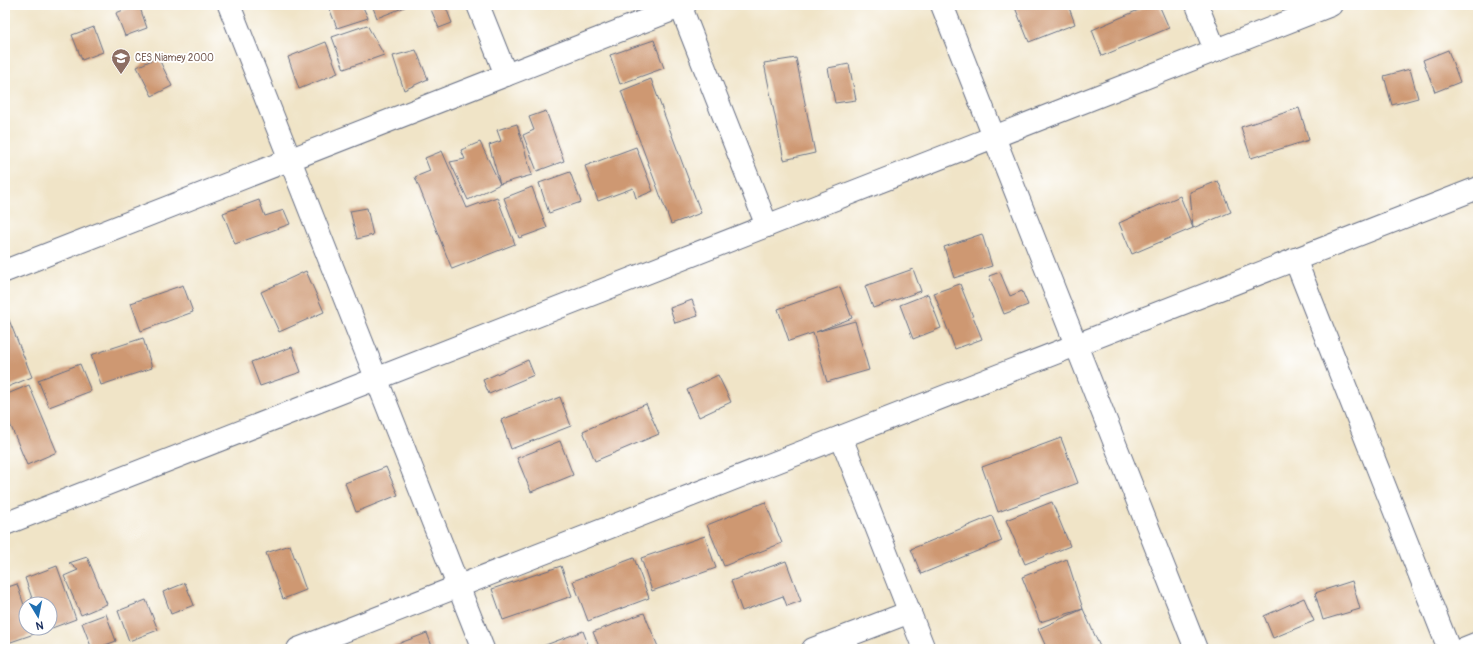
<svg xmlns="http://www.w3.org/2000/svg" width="1483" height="654" font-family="Pangolin,sans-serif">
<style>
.building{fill:#ce9872}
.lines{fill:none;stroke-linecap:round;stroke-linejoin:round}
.minor-casing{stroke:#666e83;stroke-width:24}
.minor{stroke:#fff;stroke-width:22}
.labels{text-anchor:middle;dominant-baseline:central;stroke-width:3.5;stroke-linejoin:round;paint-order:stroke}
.education-label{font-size:10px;fill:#785e54;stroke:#fff;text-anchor:start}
</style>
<rect width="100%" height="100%" fill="#fff"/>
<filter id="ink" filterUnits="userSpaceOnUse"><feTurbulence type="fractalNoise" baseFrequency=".025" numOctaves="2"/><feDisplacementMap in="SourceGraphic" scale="8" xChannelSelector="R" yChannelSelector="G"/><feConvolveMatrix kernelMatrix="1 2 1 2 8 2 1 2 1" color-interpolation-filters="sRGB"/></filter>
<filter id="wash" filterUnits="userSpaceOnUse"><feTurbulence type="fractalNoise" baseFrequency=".012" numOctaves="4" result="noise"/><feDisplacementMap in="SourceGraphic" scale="16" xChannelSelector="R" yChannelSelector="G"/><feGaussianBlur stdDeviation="0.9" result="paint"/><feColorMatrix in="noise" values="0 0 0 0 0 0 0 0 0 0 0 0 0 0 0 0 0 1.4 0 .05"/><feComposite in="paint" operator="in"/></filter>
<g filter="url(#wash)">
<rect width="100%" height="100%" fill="#f0e4c7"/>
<g id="blocks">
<g class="building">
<polygon points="136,5 139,5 147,28 125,36 116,13"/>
<polygon points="328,5 362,5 368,18 337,28"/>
<polygon points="372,5 404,5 405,7 377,18"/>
<polygon points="429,5 445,5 452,23 439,28"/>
<polygon points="1014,5 1068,5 1075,24 1029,42"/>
<polygon points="1150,5 1159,5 1169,28 1102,56 1092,30"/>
<polygon points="367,25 384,55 344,69 332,37"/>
<polygon points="94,27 103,52 82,60 72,35"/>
<polygon points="654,40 664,68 620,84 610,55"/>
<polygon points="326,42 338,73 299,89 288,57"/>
<polygon points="416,50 428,79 404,90 393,56"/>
<polygon points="1448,50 1460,82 1435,92 1423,60"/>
<polygon points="158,57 172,86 152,96 137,67"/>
<polygon points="796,58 815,153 784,160 764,63"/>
<polygon points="849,64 856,100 835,103 828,68"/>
<polygon points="1410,69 1418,98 1392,105 1384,76"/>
<polygon points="651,79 701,213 671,224 621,91"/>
<polygon points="1299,108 1309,140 1251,158 1241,127"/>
<polygon points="546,111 564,161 537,171 523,135 534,130 529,117"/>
<polygon points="517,124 532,175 500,184 489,145 501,141 497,130"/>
<polygon points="480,142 500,184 468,200 450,162 465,159 461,150"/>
<polygon points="636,147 653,191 636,198 633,188 598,201 585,166"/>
<polygon points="442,151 467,208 497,197 515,244 452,269 415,177 430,171 425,158"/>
<polygon points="570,172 581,202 549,213 539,183"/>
<polygon points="1218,181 1231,212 1193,228 1190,192"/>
<polygon points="532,187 547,228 519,238 504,198"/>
<polygon points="1180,196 1193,228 1132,254 1119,223"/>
<polygon points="259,200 265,216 284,210 290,224 235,244 223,213"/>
<polygon points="367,208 373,235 357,239 350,211"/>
<polygon points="982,234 992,266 954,278 944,247"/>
<polygon points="913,269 921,291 873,308 865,286"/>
<polygon points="306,271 324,312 279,332 261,292"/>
<polygon points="1000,272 1010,296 1022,291 1028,305 1004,314 989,276"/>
<polygon points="960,284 982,339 955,349 934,293"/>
<polygon points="183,285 193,312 141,331 131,303"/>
<polygon points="840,287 852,318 816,332 855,321 869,370 827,382 813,333 789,341 778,309"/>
<polygon points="928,294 941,328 913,339 900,305"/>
<polygon points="692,300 698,316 675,323 670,308"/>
<polygon points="5,310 32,377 5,388"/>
<polygon points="143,338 152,368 101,385 91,355"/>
<polygon points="292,347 301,372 260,386 251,362"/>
<polygon points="528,360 534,375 489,394 483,380"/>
<polygon points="80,364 91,391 49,407 38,380"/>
<polygon points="718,375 731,402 699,417 687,390"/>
<polygon points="29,385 57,452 27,465 5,412 5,395"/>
<polygon points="560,397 571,426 511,449 501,420"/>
<polygon points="646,404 659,434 595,461 583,431"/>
<polygon points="1061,438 1078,483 998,512 982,467"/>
<polygon points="560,441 573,475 531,492 517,458"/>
<polygon points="386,467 398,495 356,512 345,483"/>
<polygon points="765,502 782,543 724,566 707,525"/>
<polygon points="1052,502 1070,546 1025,564 1006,520"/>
<polygon points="992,516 1002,541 921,574 911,549"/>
<polygon points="705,536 716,568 652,591 641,558"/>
<polygon points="290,545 306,590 283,599 266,553"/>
<polygon points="87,557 107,604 81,615 64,576 78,570 69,563"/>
<polygon points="634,558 649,598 588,621 573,581"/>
<polygon points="1067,559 1083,609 1101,649 1047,649 1038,629 1083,609 1040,622 1022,577"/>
<polygon points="786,561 801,601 787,606 783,596 742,611 731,581"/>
<polygon points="57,566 76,619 44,631 43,628 50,628 50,604 34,604 25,578"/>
<polygon points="561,566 572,596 503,620 492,589"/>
<polygon points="1352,581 1360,609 1323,620 1315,593"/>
<polygon points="185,583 194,605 171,614 163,592"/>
<polygon points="17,584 26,611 26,628 32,628 34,634 5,644 5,588"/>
<polygon points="1304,598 1314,621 1273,638 1264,616"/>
<polygon points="146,600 158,630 129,641 118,611"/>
<polygon points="644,613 659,649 600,649 593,632"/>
<polygon points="106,614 116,641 95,649 92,649 82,623"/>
<polygon points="583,631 590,649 535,649"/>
<polygon points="427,633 433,649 384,649"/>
</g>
</g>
</g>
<g filter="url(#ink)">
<use href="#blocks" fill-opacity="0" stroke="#666e83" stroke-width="1"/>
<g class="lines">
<g class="minor-casing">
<g id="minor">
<polyline points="229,5 483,649"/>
<polyline points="478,5 506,75"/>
<polyline points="680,5 767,226"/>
<polyline points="942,5 1196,649"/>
<polyline points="1197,5 1215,50"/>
<polyline points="1295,259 1449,649"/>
<polyline points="5,271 685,5"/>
<polyline points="841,437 924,649"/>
<polyline points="5,524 1331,5"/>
<polyline points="298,649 1478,188"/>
<polyline points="813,649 910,612"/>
<polyline points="1463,649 1478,643"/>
</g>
</g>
<use href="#minor" class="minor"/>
</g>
</g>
<defs>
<g id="school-pin" transform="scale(1)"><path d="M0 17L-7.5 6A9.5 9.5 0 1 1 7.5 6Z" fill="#8d6e63" stroke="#fff"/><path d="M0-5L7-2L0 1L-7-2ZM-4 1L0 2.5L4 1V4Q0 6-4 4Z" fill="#fff"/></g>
</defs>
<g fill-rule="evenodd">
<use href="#school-pin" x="121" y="58"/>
</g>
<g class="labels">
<g class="education-label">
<text x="135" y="58">CES Niamey 2000</text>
</g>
</g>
<rect width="1483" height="654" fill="none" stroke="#fff" stroke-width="20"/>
<g transform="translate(38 616) rotate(170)"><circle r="19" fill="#ffffff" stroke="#a4acbf"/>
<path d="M0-3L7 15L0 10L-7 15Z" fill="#1f6fb2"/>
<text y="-6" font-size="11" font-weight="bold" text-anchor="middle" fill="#1b2f5e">N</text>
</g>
</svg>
